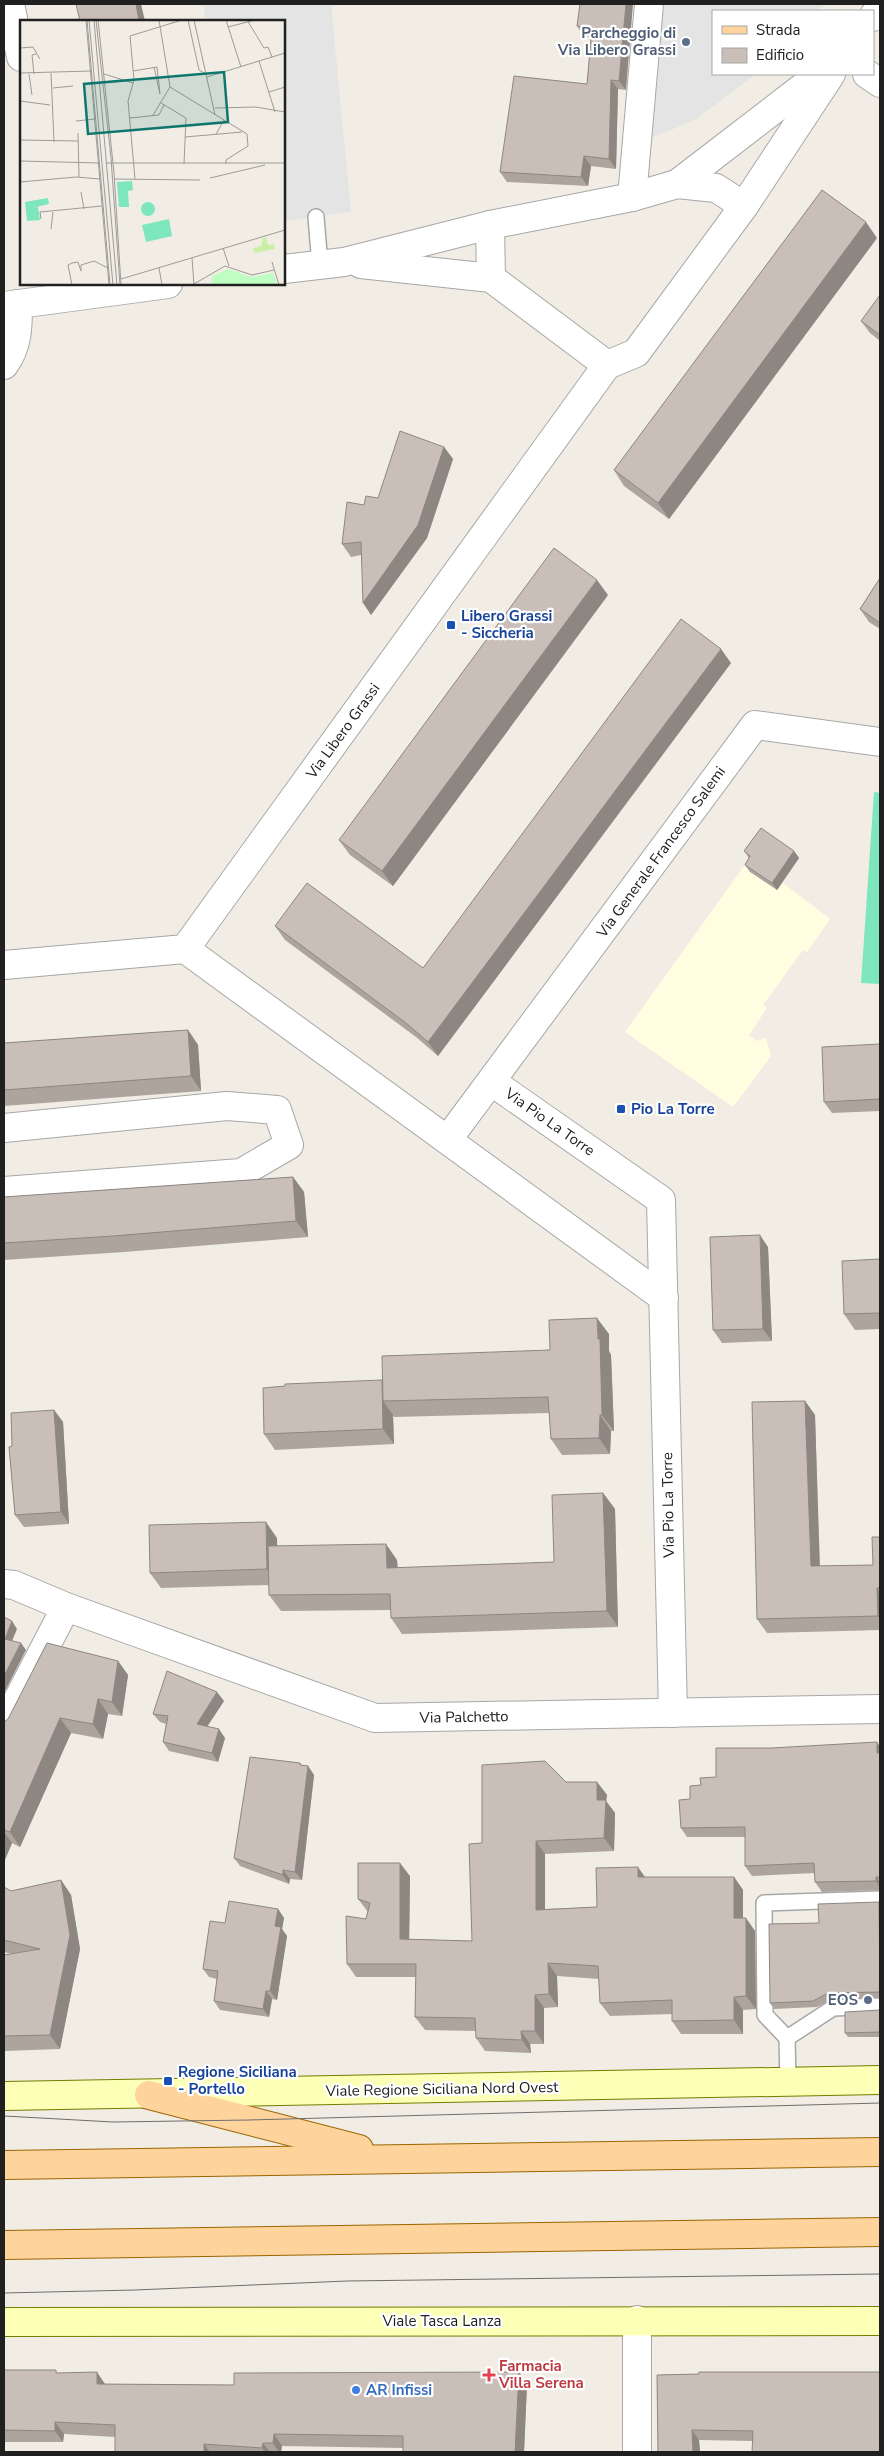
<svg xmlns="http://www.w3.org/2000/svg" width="884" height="2456" font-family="'Nunito Sans',sans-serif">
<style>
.education{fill:#fffee0}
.pitch{fill:#7de6bc}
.parking{fill:#e4e4e4}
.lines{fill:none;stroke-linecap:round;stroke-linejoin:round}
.lane-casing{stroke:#a7a7a7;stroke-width:18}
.street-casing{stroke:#a7a7a7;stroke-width:30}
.secondary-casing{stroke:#727d00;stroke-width:30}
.primary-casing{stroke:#9b6500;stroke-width:30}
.lane{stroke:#fff;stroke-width:15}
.street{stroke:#fff;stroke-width:28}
.secondary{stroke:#fcffb6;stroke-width:28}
.primary{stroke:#ffd39c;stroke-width:28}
.tram{stroke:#6e6e6e;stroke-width:1}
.wall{fill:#ada49e}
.shaded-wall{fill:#8d8681}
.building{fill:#c9bfb8;stroke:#8d8681}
.service-dot{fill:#5c6f8a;stroke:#fff;stroke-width:2}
.transit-dot{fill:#1a4fb4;stroke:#fff;stroke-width:2}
.health-dot{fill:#e0444e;stroke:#fff;stroke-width:2}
.shop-dot{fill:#3f7fe0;stroke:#fff;stroke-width:2}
.labels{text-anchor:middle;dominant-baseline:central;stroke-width:4.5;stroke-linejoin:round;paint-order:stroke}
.service-label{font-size:15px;font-weight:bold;fill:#4e5e75;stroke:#fff;text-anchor:end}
.transit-label{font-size:15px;font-weight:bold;fill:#164399;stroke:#fff;text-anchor:start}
.street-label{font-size:15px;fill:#202020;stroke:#fff}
.health-label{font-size:15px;font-weight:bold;fill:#be3a42;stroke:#fff;text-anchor:start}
.shop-label{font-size:15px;font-weight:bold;fill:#366cbe;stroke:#fff;text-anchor:start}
.inset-road{fill:none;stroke:#9d9b96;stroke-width:1}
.view{fill:#0f766e;fill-opacity:0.15;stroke:#0f766e;stroke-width:2.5}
.inset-edge{fill:none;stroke:#202020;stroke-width:2.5}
</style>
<rect width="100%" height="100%" fill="#f1ede5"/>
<polygon class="education" points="750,858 777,890 783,883 830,919 807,952 803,950 763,1005 767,1008 749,1035 756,1041 766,1038 771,1056 733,1107 625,1032"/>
<polygon class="pitch" points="874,792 880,793 880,984 861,983"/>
<g class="parking">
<polygon points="204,4 331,4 351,212 284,221 284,21 205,21"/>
<polygon points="664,4 825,4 819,11 713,11 713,74 756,74 695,120 649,139"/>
</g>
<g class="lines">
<g class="lane-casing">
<g id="lane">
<polyline points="316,217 320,265"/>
<polyline points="787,2038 765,2015 764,1903 880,1899"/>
<polyline points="788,2083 787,2038 833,2008 880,2006"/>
</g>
</g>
<g class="street-casing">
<g id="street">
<polyline points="10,4 21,57"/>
<polyline points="873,17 880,7"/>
<polyline points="867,74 880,83"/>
<polyline points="677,184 820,74"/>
<polyline points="632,197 649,4"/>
<polyline points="490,225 491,278"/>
<polyline points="361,264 491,278 607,365"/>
<polyline points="284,269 344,262 490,225 632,197 677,184 716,188 744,206"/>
<polyline points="4,306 168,284"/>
<path d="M4 365C18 346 18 327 18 304"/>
<polyline points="607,365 636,353 744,206 831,74"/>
<polyline points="185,949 664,1298"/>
<polyline points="4,965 185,949 607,365"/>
<polyline points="492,1082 661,1200 673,1713"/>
<polyline points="4,1128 227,1106 277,1110 289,1145 241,1173 4,1191"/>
<polyline points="448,1139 755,725 880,742"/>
<polyline points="4,1584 14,1585 66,1607 375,1718 880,1709"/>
<polyline points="4,1726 66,1607"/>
<polyline points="637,2320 637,2452"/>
</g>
</g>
<g class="secondary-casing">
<g id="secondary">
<polyline points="4,2096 880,2080"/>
<polyline points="4,2322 880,2321"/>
</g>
</g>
<g class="primary-casing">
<g id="primary">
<polyline points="149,2095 359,2149"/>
<polyline points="4,2165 880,2152"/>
<polyline points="4,2245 880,2232"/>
</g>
</g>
<use href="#lane" class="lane"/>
<use href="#street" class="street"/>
<use href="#secondary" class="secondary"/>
<use href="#primary" class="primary"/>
<g class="tram">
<polyline points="4,2116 113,2122 249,2120 880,2103"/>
<polyline points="4,2293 135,2290 347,2281 880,2274"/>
</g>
</g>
<g class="wall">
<polygon points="580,4 626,90 618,89 616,169 591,166 588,186 507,182 500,172 587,84 591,37 584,36 577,26"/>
<polygon points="877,238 669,519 624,486 614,470"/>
<polygon points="880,295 880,341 870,333 861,321"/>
<polygon points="444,447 453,459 427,538 371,615 361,555 351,557 342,544 364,505 378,498"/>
<polygon points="880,578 880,629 869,622 860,609"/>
<polygon points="608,595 393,886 350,855 339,840"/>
<polygon points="731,663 438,1056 416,1037 285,940 275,926 423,968"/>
<polygon points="744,851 794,851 799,858 777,890 750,872 745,865 749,858"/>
<polygon points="188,1030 198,1045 201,1091 4,1106 4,1043"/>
<polygon points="880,1044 880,1111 832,1113 824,1102"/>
<polygon points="293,1177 304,1192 308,1237 124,1252 4,1260 4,1197"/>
<polygon points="768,1247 772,1341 722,1343 713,1330"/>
<polygon points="880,1259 880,1329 855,1330 844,1314"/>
<polygon points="609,1334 609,1351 611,1355 614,1431 611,1431 610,1454 562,1455 551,1439 549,1413 394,1417 393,1415 394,1444 275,1450 264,1434 382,1380 383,1382 550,1350"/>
<polygon points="805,1401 815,1415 820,1566 873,1565 880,1537 880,1630 767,1633 757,1619"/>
<polygon points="54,1410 63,1422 69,1524 24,1527 15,1515 12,1446"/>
<polygon points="603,1493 615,1509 618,1627 402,1634 391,1618 391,1610 281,1611 269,1595 269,1585 161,1588 150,1573 277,1538 277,1546 397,1560 398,1568 554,1562"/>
<polygon points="118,1661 128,1675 122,1716 108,1714 103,1739 71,1733 20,1847 12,1843 4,1862 4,1722"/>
<polygon points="224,1701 207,1726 225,1738 218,1762 169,1751 163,1742 166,1724 160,1722 153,1714"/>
<polygon points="880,1747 880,1890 822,1892 815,1882 815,1873 752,1876 745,1866 745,1837 687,1837 681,1828 690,1799 701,1785 716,1777"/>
<polygon points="300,1763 302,1766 308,1766 314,1775 302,1880 290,1879 289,1884 240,1866 234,1858"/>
<polygon points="566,1782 597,1782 607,1795 606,1801 615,1813 614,1851 545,1854 545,1909 597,1907 645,1877 734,1877 743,1890 743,1918 755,1931 756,2009 743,2010 743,2034 681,2034 672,2021 672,2014 610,2016 600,2003 599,1979 557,1976 558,2007 544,2008 544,2044 530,2044 531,2053 485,2051 476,2038 476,2031 425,2030 415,2017 416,1977 356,1977 347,1964 366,1919 368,1912 358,1899 410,1876 409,1939 472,1941 482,1843"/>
<polygon points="61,1880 71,1895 80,1949 60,2049 4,2051 4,1955 12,1954 4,1952 4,1887 11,1891"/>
<polygon points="880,1904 880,1998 833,1999 817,2007 774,2009 770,2003"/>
<polygon points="278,1909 284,1918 282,1929 287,1936 277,2000 272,1999 269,2017 220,2010 214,2001 217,1979 209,1977 203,1969 225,1923"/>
<polygon points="880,2010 880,2037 848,2037 845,2033"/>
<polygon points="4,2370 58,2373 105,2384 234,2385 519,2372 527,2384 524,2452 403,2452 403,2448 282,2446 281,2452 115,2452 115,2437 64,2434 63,2442 4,2442 4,2452"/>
<polygon points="880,2372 752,2441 699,2440 700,2452 658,2452 657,2375"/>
</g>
<g class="shaded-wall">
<polygon points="136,4 141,4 145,21 139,21"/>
<polygon points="626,4 633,4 626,90 619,81"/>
<polygon points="611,80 618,89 616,169 609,159"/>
<polygon points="584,156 591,166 588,186 581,177"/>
<polygon points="866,222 877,238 669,519 658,503"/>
<polygon points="444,447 453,459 427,538 371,615 363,603"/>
<polygon points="597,580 608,595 393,886 382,871"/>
<polygon points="721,649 731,663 438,1056 428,1042"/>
<polygon points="794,851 799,858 777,890 772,883"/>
<polygon points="188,1030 198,1045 201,1091 191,1076"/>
<polygon points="293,1177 304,1192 308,1237 296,1221"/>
<polygon points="760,1235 768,1247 772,1341 763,1329"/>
<polygon points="597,1318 609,1334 609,1351 611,1355 614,1431 602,1415"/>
<polygon points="382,1380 393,1396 383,1401 393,1415 394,1444 383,1429"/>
<polygon points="805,1401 815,1415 820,1580 811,1566"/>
<polygon points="54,1410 63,1422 69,1524 61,1512"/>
<polygon points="600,1415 611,1431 610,1454 599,1438"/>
<polygon points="603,1493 615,1509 618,1627 607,1611"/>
<polygon points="266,1522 277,1538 278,1585 267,1569"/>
<polygon points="386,1544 397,1560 398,1584 387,1568"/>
<polygon points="877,1588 880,1593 880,1620 878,1616"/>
<polygon points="12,1621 17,1629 10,1646 5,1639"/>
<polygon points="21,1643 26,1650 4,1693 4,1676"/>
<polygon points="118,1661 128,1675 122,1716 112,1702"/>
<polygon points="217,1692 224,1701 203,1733 197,1724"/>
<polygon points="98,1699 108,1714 103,1739 93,1724"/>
<polygon points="60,1718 71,1733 20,1847 10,1832"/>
<polygon points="219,1729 225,1738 218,1762 212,1753"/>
<polygon points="877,1742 880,1747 880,1758 877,1753"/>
<polygon points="308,1766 314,1775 302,1880 295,1872"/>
<polygon points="597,1782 607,1795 606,1801 615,1813 614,1851 604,1838 597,1800"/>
<polygon points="4,1832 12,1843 4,1862"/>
<polygon points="536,1841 545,1854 545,1923 536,1910"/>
<polygon points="400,1863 410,1876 409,1952 400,1939"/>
<polygon points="638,1867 647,1880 638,1877"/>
<polygon points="283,1870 290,1879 289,1884 283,1875"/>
<polygon points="734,1877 743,1890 743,1931 734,1918"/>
<polygon points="876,1877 880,1883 880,1887 876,1881"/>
<polygon points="61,1880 71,1895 80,1949 60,2049 50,2035"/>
<polygon points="879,1902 880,1904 880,1992"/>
<polygon points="278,1909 284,1918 282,1929 287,1936 277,2000 270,1991 275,1926"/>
<polygon points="746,1918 755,1931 756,2009 746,1996"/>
<polygon points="548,1963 557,1976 558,2007 549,1994"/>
<polygon points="266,1991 272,1999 269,2017 263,2009"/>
<polygon points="535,1995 544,2008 544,2044 535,2031"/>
<polygon points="734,1997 743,2010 743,2034 734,2020"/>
<polygon points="521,2031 530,2044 531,2053 522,2040"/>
<polygon points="97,2372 105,2384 97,2384"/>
<polygon points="519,2372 527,2384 524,2452 515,2452"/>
<polygon points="55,2422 64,2434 63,2442 55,2431"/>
<polygon points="692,2430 699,2440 700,2452 693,2452"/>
<polygon points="274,2434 282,2446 281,2452 279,2452 273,2443"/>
<polygon points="263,2443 270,2452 265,2452 262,2448"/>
<polygon points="204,2444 210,2452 204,2452"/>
</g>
<g class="building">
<polygon points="76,4 136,4 139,21 80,21"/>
<polygon points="580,4 626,4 619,81 611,80 609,159 584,156 581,177 500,172 514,76 587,84 592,28 577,26"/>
<polygon points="822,190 866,222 658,503 614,470"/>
<polygon points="880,295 880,335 861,321"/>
<polygon points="400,431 444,447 418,525 363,603 361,542 342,544 347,502 364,505 366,496 378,498"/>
<polygon points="554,548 597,580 382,871 339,840"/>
<polygon points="880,578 880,623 860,609"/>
<polygon points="681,619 721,649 428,1042 406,1023 275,926 307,883 423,968"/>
<polygon points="761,828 794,851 772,883 745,865 750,856 744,851"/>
<polygon points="188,1030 191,1076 4,1090 4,1043"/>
<polygon points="880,1044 880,1099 824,1102 822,1047"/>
<polygon points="293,1177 296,1221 113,1236 4,1243 4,1197"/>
<polygon points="760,1235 763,1329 713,1330 710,1237"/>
<polygon points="880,1259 880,1313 844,1314 842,1261"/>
<polygon points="597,1318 598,1339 600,1339 602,1415 600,1415 599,1438 551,1439 548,1397 383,1401 382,1356 550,1350 549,1320"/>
<polygon points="382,1380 383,1429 264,1434 263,1388 285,1386 285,1384"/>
<polygon points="805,1401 811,1566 873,1565 872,1537 880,1537 880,1588 877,1588 878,1616 757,1619 752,1402"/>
<polygon points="54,1410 61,1512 15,1515 9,1447 12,1446 11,1413"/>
<polygon points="603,1493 607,1611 391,1618 390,1594 269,1595 268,1546 386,1544 387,1568 554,1562 552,1495"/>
<polygon points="266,1522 267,1569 150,1573 149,1525"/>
<polygon points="4,1617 12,1621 5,1639 21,1643 4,1676"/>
<polygon points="47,1643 118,1661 112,1702 98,1699 93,1724 60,1718 10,1832 4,1830 4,1722 8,1719"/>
<polygon points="167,1671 217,1692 197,1724 219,1729 212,1753 163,1742 168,1716 153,1714"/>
<polygon points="877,1742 877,1753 880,1753 880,1877 876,1877 876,1881 815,1882 814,1863 745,1866 745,1827 681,1828 679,1800 690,1799 690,1786 701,1785 700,1778 716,1777 716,1748 772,1748"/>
<polygon points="250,1757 300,1763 300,1765 308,1766 295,1872 283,1870 283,1875 234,1858"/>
<polygon points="545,1761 566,1782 597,1782 597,1800 606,1800 604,1838 536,1841 536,1910 597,1907 596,1868 638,1867 638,1877 734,1877 734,1918 746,1918 746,1996 734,1997 734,2020 672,2021 672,2000 600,2003 598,1966 548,1963 549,1994 535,1995 535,2031 521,2031 522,2040 476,2038 475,2018 415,2017 416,1964 347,1964 346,1916 366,1919 370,1903 358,1899 358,1863 400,1863 400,1939 472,1941 469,1844 482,1843 482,1765"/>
<polygon points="61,1880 70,1935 50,2035 4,2036 4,1955 40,1949 4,1940 4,1887 11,1891"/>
<polygon points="229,1901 278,1909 275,1926 281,1927 270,1991 266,1991 263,2009 214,2001 218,1971 203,1969 210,1921 225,1923"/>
<polygon points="879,1902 880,1992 828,1993 813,2001 770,2003 769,1924 819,1923 818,1904"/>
<polygon points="880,2010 880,2032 845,2033 845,2012"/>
<polygon points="4,2370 56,2370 56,2373 97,2372 97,2384 234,2385 234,2373 519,2372 515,2452 403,2452 403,2436 274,2434 273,2443 263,2443 262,2448 204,2444 204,2452 115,2452 115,2425 55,2422 55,2431 4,2430"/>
<polygon points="699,2372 880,2372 880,2452 752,2452 753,2431 692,2430 693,2452 658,2452 657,2375 699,2374"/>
</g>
<g class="service-dot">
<circle cx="686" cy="42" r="5"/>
<circle cx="868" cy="2000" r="5"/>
</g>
<g class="transit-dot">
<rect x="446" y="620" width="10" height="10" rx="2.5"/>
<rect x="616" y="1104" width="10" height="10" rx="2.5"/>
<rect x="163" y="2076" width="10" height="10" rx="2.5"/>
</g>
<path class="health-dot" d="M486.5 2367.5h5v5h5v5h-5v5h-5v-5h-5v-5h5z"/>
<circle class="shop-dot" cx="356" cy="2390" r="5"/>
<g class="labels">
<g class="service-label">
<text x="676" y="33">Parcheggio di<tspan x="676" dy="17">Via Libero Grassi</tspan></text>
<text x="858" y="2000">EOS</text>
</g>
<g class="transit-label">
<text x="461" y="616">Libero Grassi<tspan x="461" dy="17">- Siccheria</tspan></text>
<text x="631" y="1109">Pio La Torre</text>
<text x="178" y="2072">Regione Siciliana<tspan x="178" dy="17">- Portello</tspan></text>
</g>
<g class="street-label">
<text transform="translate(343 731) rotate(-54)">Via Libero Grassi</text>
<text transform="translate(661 852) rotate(-54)">Via Generale Francesco Salemi</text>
<text transform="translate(550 1122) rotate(35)">Via Pio La Torre</text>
<text transform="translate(668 1505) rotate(-91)">Via Pio La Torre</text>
<text transform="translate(464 1717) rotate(-1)">Via Palchetto</text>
<text transform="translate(442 2089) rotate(-1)">Viale Regione Siciliana Nord Ovest</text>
<text x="442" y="2321">Viale Tasca Lanza</text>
</g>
<g class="health-label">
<text x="499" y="2366">Farmacia<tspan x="499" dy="17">Villa Serena</tspan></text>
</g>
<g class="shop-label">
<text x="366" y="2390">AR Infissi</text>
</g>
</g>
<g transform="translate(20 20)">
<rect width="265" height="265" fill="#f1ede5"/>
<path d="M246 217 248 225 254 224 255 229 234 233 233 228 241 226 243 218Z" fill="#ccefa7"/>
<path d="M208 249 231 257 253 253 257 265H191L192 256Z" fill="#bffec3"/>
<path d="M112 161 113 170 108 171 109 187H99L97 162ZM28 178 29 184 12 188 18 187 20 200 7 201 5 182ZM121 189a7 7 0 1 1 14 0a7 7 0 1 1-14 0ZM149 199 152 216 126 222 122 205Z" fill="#7de6bc"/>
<path class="inset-road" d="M66 0 89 265M67 0 90 265M69 0 93 265M74 0 97 265M76 0 91 138 100 265M78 0 94 153 101 265M139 0 150 67 227 114 228 126 206 140V144M168 0 179 50 186 54M174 0 195 95M206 0 221 47M227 0 244 28 248 27 252 37M208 7 235 0M0 28 13 27 20 39M239 41 255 92M113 51 137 47 140 74 134 47M0 53 71 51M31 53 34 122M9 54 12 75M14 54 12 35 16 34M84 54 113 63M187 57 265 33M33 68 53 66M249 72 265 67M0 81 30 85M141 83 166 98 164 144M195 88 236 87 265 92M133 95 150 67M110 98 139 95 144 85M56 101 75 99M58 113 59 157M196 114 204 100M165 117 222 112M0 120 58 121M0 141 79 143M86 143H265M190 158 245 145M94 159 180 160M115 159 108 81 114 60 110 16 162 0M0 162 56 157 80 159M61 172 64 189M21 199 20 192 82 186M31 209 33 192M203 228 209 246M172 238 174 265M252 242 259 265M139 248 142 265M101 259 265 210M174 264 205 246 232 255 254 250M52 265 48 245 52 243 58 242 61 251V245L74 241 88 248"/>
<path class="view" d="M204 52 208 102 68 114 64 64Z"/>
<rect width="265" height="265" class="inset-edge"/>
</g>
<rect width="884" height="2456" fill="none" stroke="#202020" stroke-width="10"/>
<rect x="712" y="10" width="162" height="65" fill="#ffffff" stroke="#a6a6a6"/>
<rect x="722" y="26" width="25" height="8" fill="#ffd39c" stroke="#a6a6a6"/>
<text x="756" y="35" font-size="15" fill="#202020">Strada</text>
<rect x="722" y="48" width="25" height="15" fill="#c9bfb8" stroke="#a6a6a6"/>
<text x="756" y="60" font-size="15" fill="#202020">Edificio</text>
</svg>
